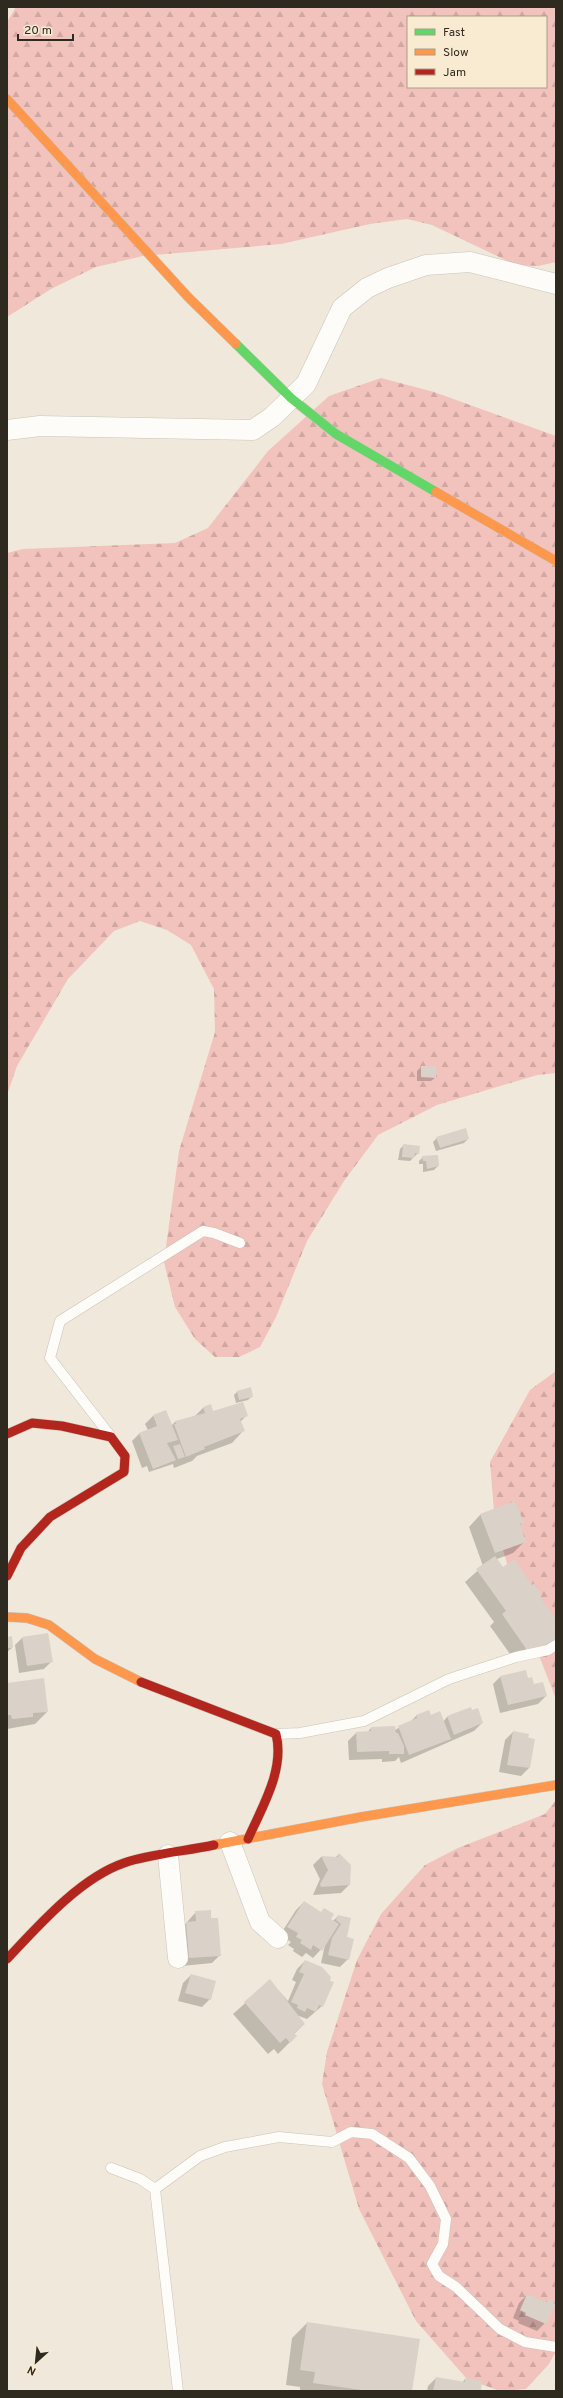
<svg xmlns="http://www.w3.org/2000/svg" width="563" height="2398" font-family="Overpass,sans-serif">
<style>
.forest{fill:url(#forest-firs);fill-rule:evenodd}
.shadow{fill:#0003}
.building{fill:#dad1c8}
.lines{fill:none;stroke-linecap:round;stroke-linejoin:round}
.lane-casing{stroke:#cac3b8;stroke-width:11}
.street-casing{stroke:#cac3b8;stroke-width:21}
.fast-casing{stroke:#cac3b8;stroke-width:10}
.slow-casing{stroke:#cac3b8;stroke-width:10}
.jam-casing{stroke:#cac3b8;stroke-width:10}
.lane{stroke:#fdfcf9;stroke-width:10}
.street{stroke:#fdfcf9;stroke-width:20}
.fast{stroke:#63d668;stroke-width:9}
.slow{stroke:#ff974d;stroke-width:9}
.jam{stroke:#b3261e;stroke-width:9}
</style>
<defs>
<pattern id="forest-firs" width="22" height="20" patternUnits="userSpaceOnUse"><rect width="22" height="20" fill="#f2c2bd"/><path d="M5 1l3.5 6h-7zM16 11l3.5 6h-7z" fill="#d0a7a2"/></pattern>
</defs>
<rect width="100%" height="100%" fill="#f0e8da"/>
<g class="forest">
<path d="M16 7H556V262L538 266 516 265 432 225 407 219 370 224 281 244 143 256 96 267 51 289 7 317V22ZM408 17H546V87H408Z"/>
<polygon points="381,378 434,392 556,436 556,1073 537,1075 437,1105 378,1135 344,1181 307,1241 276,1317 260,1347 239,1357 215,1357 195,1339 175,1307 164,1262 179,1151 215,1032 214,989 191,945 167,930 140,921 114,931 68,979 17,1066 7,1095 7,553 23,549 175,543 208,528 268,451 329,396"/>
<polygon points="556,1371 556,1699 520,1607 495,1523 490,1462 530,1390"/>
<polygon points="556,1800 556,2351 549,2364 526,2389 500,2391 467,2379 416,2321 359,2209 322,2084 327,2052 357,1960 381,1914 425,1865 458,1848 545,1814"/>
</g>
<g class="shadow">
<polygon points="421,1067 435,1078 431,1081 417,1081 417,1071"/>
<polygon points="437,1138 468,1139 464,1143 436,1151 433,1142"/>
<polygon points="404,1145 418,1153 410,1161 398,1160 400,1149"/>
<polygon points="423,1157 438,1166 434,1170 423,1172 423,1164 419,1164 419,1161"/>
<polygon points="238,1391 252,1396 248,1400 236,1403 234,1395"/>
<polygon points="210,1405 213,1412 247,1415 240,1422 243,1431 232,1443 197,1456 192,1461 174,1468 173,1464 149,1472 147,1466 142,1468 132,1441 140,1433 148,1430 145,1424 153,1416 166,1411 171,1426 175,1422 194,1417 203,1408"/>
<polygon points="515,1502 522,1523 519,1526 525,1541 513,1553 497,1559 503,1568 532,1586 556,1621 556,1641 515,1661 490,1626 494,1622 465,1582 483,1566 469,1527 480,1515"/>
<polygon points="23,1637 52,1661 44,1669 19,1673 15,1645"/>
<polygon points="7,1638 12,1648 7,1652"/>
<polygon points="501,1676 527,1679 546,1696 538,1704 500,1713 493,1684"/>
<polygon points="7,1684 47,1712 35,1724 7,1729"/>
<polygon points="417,1715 430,1716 443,1722 447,1717 482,1723 474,1731 401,1763 399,1757 395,1761 382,1762 382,1759 349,1760 348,1741 356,1733 367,1733 371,1728 395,1730 410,1722"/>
<polygon points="513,1732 534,1740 529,1768 521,1776 499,1772 505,1740"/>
<polygon points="339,1854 350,1865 349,1885 341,1893 313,1895 320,1879 313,1865 321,1857 335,1858"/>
<polygon points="304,1902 333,1921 338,1916 350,1919 345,1938 348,1959 340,1967 321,1963 325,1945 313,1958 306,1953 302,1957 293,1951 294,1949 288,1945 291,1942 280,1935 296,1910"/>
<polygon points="196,1912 210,1919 220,1955 212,1963 182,1966 179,1931"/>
<polygon points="305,1961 322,2006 307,2019 296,2015 304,2024 294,2034 296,2036 278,2054 274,2049 268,2054 233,2014 270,1981 288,2001 296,1982 292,1980 297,1969"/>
<polygon points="191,1975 210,1999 202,2007 178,2001 183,1983"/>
<polygon points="527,2295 546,2302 548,2300 545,2323 537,2331 518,2323 519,2321 513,2318 519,2303"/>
<polygon points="307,2323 411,2391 300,2391 300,2387 286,2385 292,2338"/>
<polygon points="436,2378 462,2383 465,2379 480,2391 427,2391 428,2386"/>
</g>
<g class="building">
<polygon points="421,1066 436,1066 436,1078 421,1077"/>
<polygon points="466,1128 469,1139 440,1148 436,1137"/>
<polygon points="403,1144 420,1146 419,1154 415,1153 414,1158 402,1157"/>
<polygon points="438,1155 439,1166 427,1169 426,1161 423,1161 422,1156"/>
<polygon points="251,1387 253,1397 239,1400 237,1391"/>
<polygon points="243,1402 248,1416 240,1419 245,1431 204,1447 205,1449 186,1457 174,1424 176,1424 175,1421 205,1413 203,1407 211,1404 213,1411"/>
<polygon points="166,1410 178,1440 167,1443 176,1460 153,1469 139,1433 157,1426 153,1415"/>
<polygon points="180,1444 185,1457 178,1459 173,1446"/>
<polygon points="515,1501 524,1523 520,1524 526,1542 495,1553 480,1514"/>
<polygon points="495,1556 503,1567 514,1559 532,1585 534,1583 542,1595 540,1597 556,1619 556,1639 547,1645 527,1650 502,1614 506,1611 476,1569"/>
<polygon points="48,1633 53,1662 27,1666 22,1637"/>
<polygon points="12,1636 13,1648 7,1648 7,1637"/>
<polygon points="526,1670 528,1678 532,1677 534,1684 543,1682 547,1696 508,1705 500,1676"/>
<polygon points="44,1678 48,1712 33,1713 33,1717 12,1719 11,1715 7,1715 7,1683"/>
<polygon points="471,1707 472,1710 478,1708 483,1723 454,1735 447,1716"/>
<polygon points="429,1710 431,1715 440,1711 451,1739 409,1755 398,1726 417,1718 416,1715"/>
<polygon points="395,1726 396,1733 398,1733 404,1746 404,1754 389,1754 389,1751 357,1752 356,1732 371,1731 371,1727"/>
<polygon points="513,1731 529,1734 528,1738 535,1739 530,1768 507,1765"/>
<polygon points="339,1853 351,1865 350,1885 321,1887 320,1884 328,1870 321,1856 338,1857"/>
<polygon points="304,1901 321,1912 324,1908 334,1914 331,1919 339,1924 322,1951 313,1945 311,1950 300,1943 302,1940 296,1937 298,1933 287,1927"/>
<polygon points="211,1910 211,1918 218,1918 221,1956 189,1958 186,1922 196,1921 195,1911"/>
<polygon points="338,1915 351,1918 347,1937 354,1939 349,1960 328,1955 332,1938 341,1924 336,1920"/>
<polygon points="305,1960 322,1967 331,1977 330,1981 334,1982 323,2007 319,2005 316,2012 307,2008 305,2012 297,2008 298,2005 291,2002 304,1974 299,1972"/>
<polygon points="191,1974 216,1981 211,2000 185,1993"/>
<polygon points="270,1979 305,2024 294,2033 297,2036 290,2043 286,2038 280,2043 244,2002"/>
<polygon points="527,2294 547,2302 548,2299 554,2301 553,2303 556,2304 546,2324 525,2315 526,2313 520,2310"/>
<polygon points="307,2322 420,2339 412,2391 368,2391 313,2383 315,2372 300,2370"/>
<polygon points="436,2377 465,2382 465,2378 482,2381 481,2391 433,2391"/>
</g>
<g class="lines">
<g class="lane-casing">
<g id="lane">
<polyline points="109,1434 50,1358 60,1321 203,1231 214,1233 240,1243"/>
<polyline points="276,1734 300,1733 364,1721 449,1679 516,1657 548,1650 556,1645"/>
<polyline points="111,2168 140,2179 155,2189 200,2156 225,2147 279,2137 332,2142 351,2132 372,2134 409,2158 430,2186 446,2219 443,2244 432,2264 439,2276 456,2287 500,2329 525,2342 556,2347"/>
<polyline points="155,2189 178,2391"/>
</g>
</g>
<g class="street-casing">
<g id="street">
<polyline points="7,430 40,426 253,430 272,417 306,384 342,308 367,288 388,278 426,265 470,262 556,284"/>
<polyline points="230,1842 260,1922 278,1938"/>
<polyline points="168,1855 178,1958"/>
</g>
</g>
<g class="fast-casing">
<polyline id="fast" points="236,344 291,398 336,434 436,492"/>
</g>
<g class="slow-casing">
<g id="slow">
<polyline points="7,99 189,298 236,344"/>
<polyline points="436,492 556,561"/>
<polyline points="7,1617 27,1618 49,1625 95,1659 141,1682"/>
<polyline points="214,1845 361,1817 556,1785"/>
</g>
</g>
<g class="jam-casing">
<g id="jam">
<polyline points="7,1434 32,1423 62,1426 111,1437 125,1456 124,1472 50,1517 21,1548 7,1576"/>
<path d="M141 1682 276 1734C285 1770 262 1807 248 1839"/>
<path d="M7 1959C38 1926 80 1878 124 1863 149 1854 187 1851 214 1845"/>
</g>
</g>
<use href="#lane" class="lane"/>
<use href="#street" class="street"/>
<use href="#fast" class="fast"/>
<use href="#slow" class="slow"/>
<use href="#jam" class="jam"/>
</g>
<rect width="563" height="2398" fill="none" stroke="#2f2a20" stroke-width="16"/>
<rect x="407" y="16" width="140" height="72" fill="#f9ebd1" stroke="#a89e8a"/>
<rect x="415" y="29" width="20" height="6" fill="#63d668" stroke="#a89e8a"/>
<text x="443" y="36" font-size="12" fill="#2f2a20">Fast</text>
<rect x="415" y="49" width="20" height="6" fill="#ff974d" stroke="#a89e8a"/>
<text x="443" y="56" font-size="12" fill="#2f2a20">Slow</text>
<rect x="415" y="69" width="20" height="6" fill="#b3261e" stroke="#a89e8a"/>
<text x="443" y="76" font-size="12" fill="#2f2a20">Jam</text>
<g transform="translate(36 2362) rotate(207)" stroke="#f9ebd1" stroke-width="3" paint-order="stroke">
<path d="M0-3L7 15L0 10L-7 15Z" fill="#2f2a20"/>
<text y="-6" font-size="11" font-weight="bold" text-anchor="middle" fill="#2f2a20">N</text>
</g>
<path d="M18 34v6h55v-6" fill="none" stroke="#2f2a20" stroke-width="2"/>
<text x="24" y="34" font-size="12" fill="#2f2a20" stroke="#f9ebd1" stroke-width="3" paint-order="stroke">20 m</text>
</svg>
